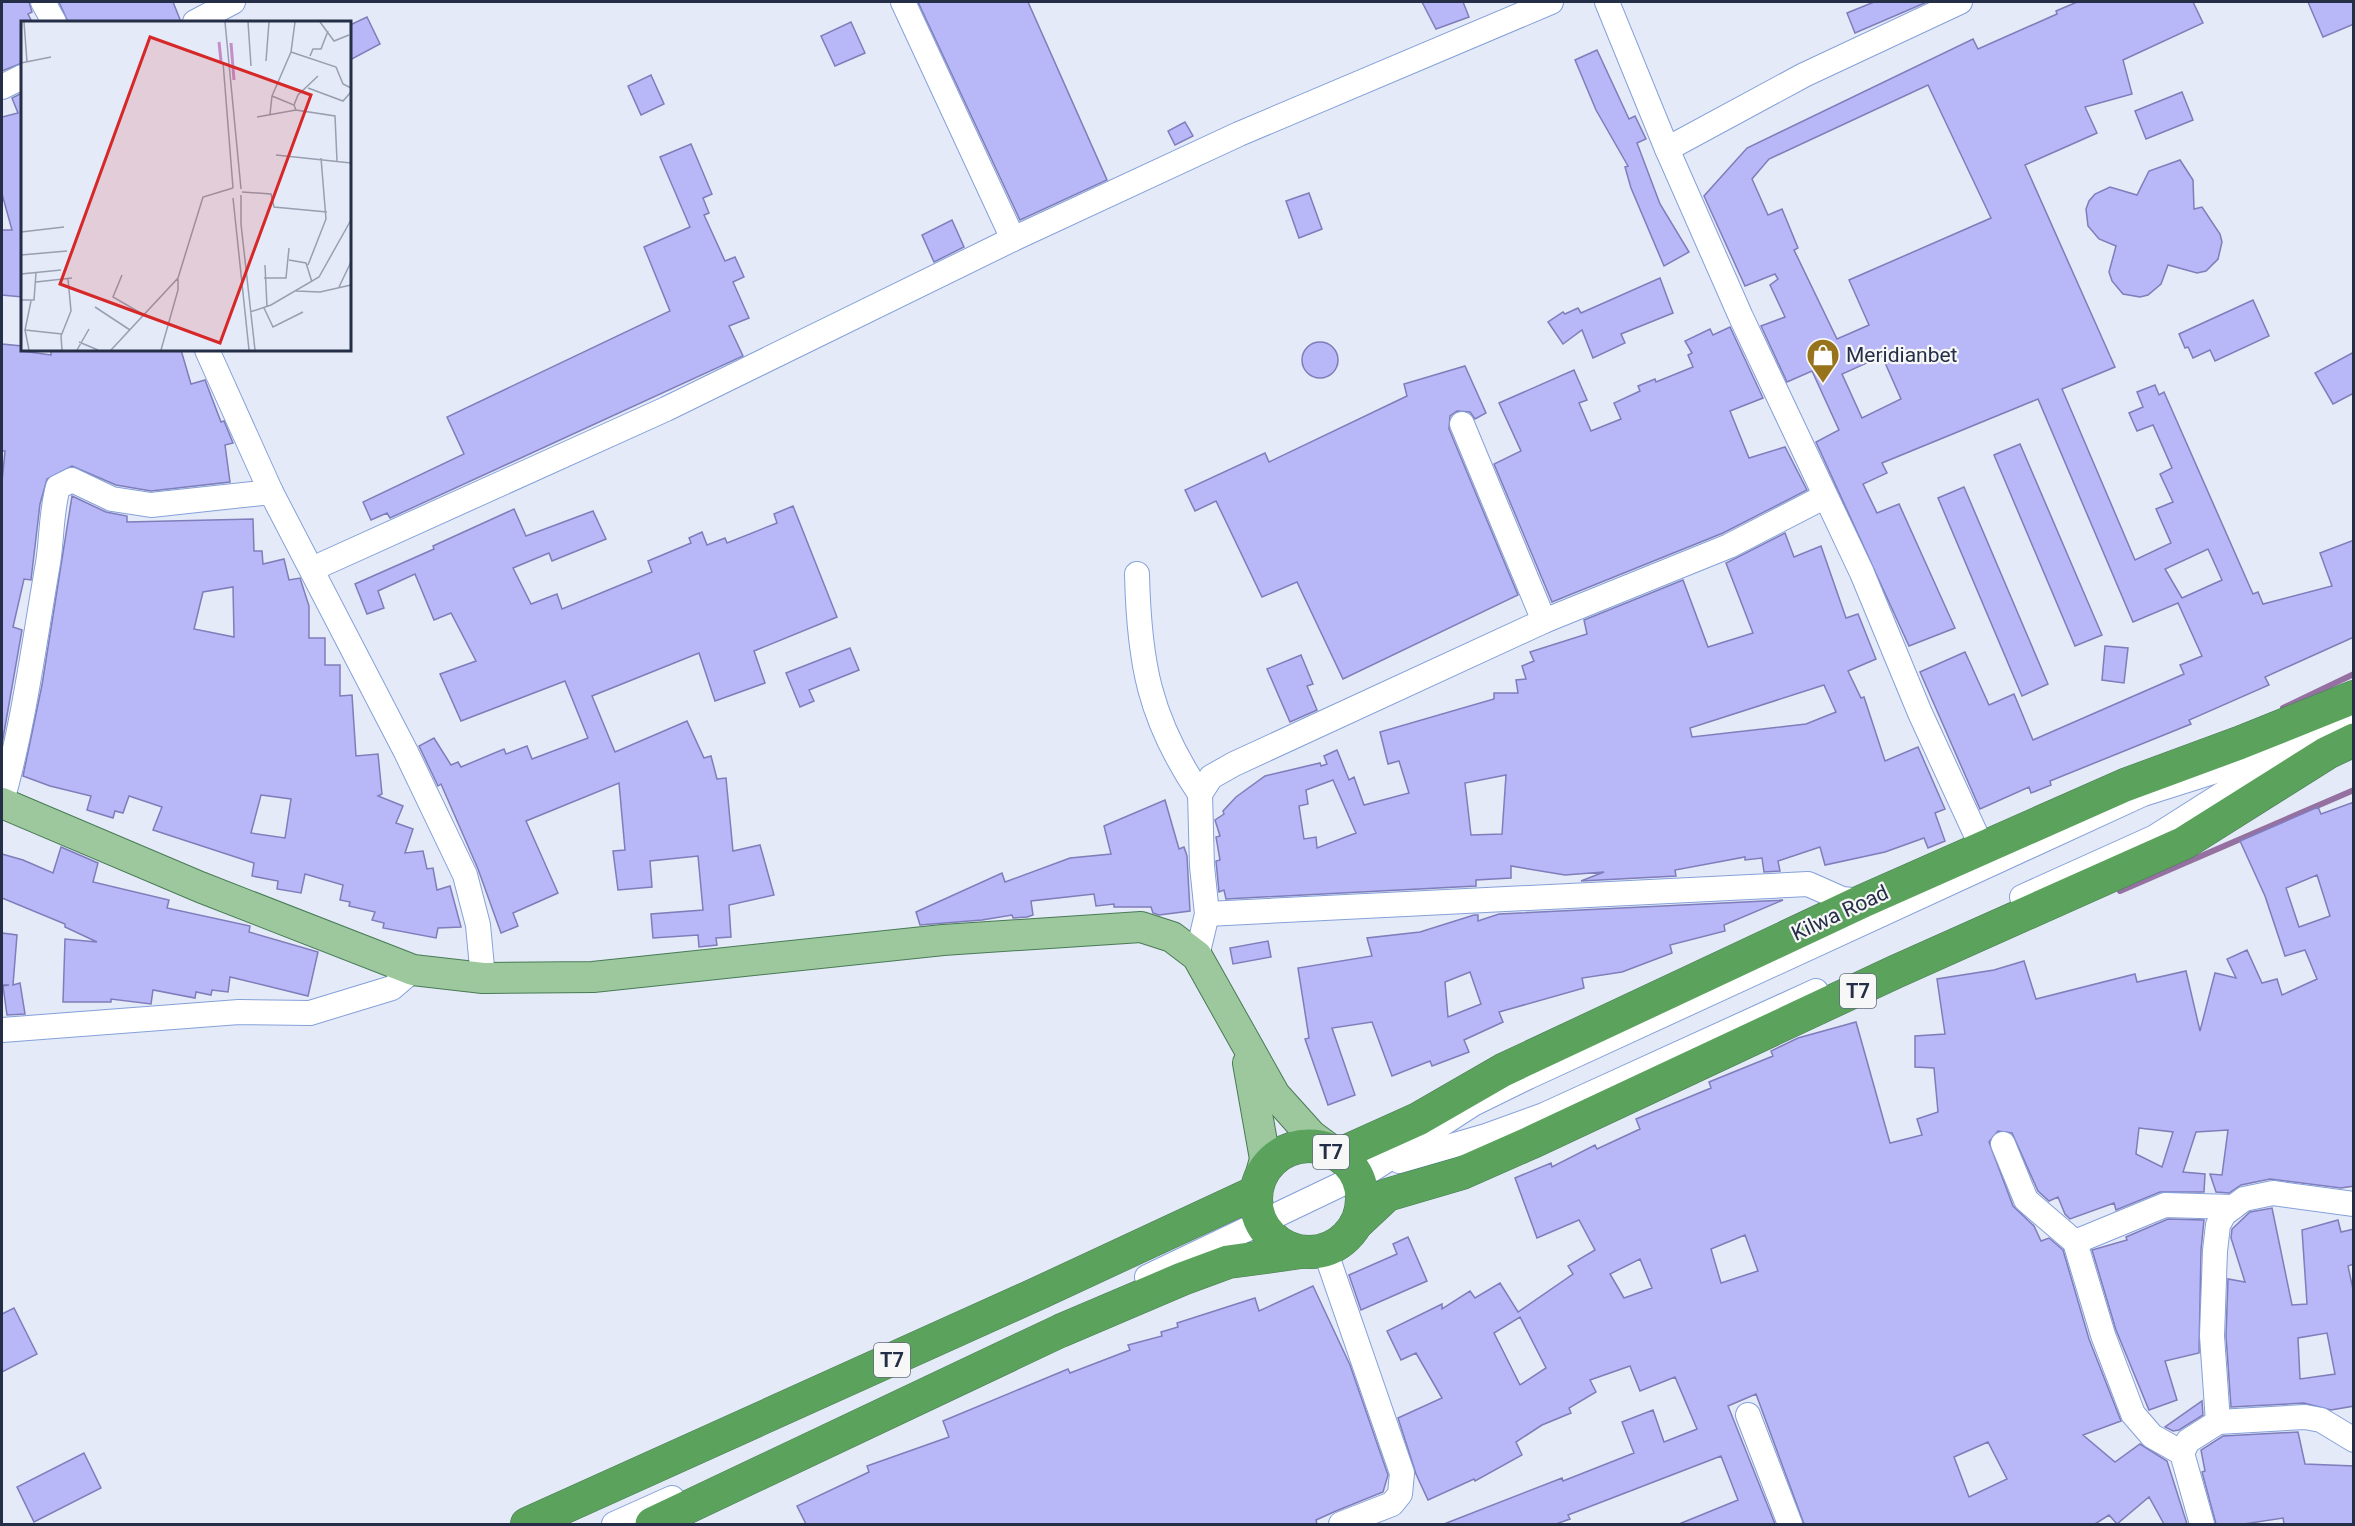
<svg xmlns="http://www.w3.org/2000/svg" width="2355" height="1526" font-family="Roboto,sans-serif">
<style>
.lines{fill:none;stroke-linecap:round;stroke-linejoin:round}
.stream{stroke:#9571a1;stroke-width:6}
.building{fill:#b8b7f7;stroke:#7f7dba;stroke-width:1.5;fill-rule:evenodd}
.minor-casing{stroke:#85a1da;stroke-width:26}
.major-casing{stroke:#487a55;stroke-width:32}
.highway-casing{stroke:#487a55;stroke-width:34}
.minor{stroke:#fff;stroke-width:24}
.major{stroke:#9dc89e;stroke-width:30}
.highway{stroke:#5ba35d;stroke-width:33}
.labels{text-anchor:middle;dominant-baseline:central;stroke-width:4.5;stroke-linejoin:round;paint-order:stroke}
.shield{fill:#f7f7f7;stroke:#636b7c;stroke-width:1.5}
.shield-label{font-size:20px;font-weight:bold;fill:#242f47}
.poi-label{font-size:21px;fill:#242f47;stroke:#f7f7f7;text-anchor:start}
.street-label{font-size:21px;fill:#242f47;stroke:#f7f7f7}
.inset-river{fill:none;stroke:#c58dc8;stroke-width:3}
.inset-road{fill:none;stroke:#979fb1;stroke-width:1.5}
.view{fill:#d62828;fill-opacity:0.15;stroke:#d62828;stroke-width:3}
.inset-edge{fill:none;stroke:#242f47;stroke-width:3}
</style>
<rect width="100%" height="100%" fill="#e4eaf7"/>
<g class="lines">
<g class="stream">
<polyline points="2283,708 2354,674"/>
<polyline points="2120,891 2354,790"/>
</g>
</g>
<g class="building">
<polygon points="2,2 29,2 32,12 28,14 32,22 22,22 22,63 2,71"/>
<polygon points="59,2 173,2 181,22 68,22"/>
<polygon points="918,2 1028,2 1107,180 1020,220"/>
<polygon points="1422,2 1463,2 1469,17 1436,29"/>
<polygon points="1874,2 1927,2 1855,33 1847,13"/>
<path d="M2077 2H2193L2203 23 2123 60 2132 94 2085 107 2097 133 2025 165 2115 367 2062 389 2135 560 2171 543 2156 509 2173 502 2160 474 2172 468 2153 425 2137 431 2129 413 2143 407 2137 392 2155 385 2159 395 2164 392 2253 594 2258 592 2263 604 2332 586 2320 553 2354 540V637L2265 677 2269 685 2189 720 2191 724 2050 781 2051 785 2031 793 2029 787 1980 809 1920 672 1965 652 1989 705 2014 694 2033 740 2184 674 2180 665 2202 656 2178 603 2133 622 2038 399 1882 463 1887 473 1863 484 1877 513 1899 504 1955 628 1909 646 1816 442 1839 430 1812 371 1787 382 1761 326 1785 317 1770 285 1778 279 1775 274 1745 286 1704 196 1747 148 1973 39 1978 49 2057 14 2056 11ZM1928 85 1991 218 1849 280 1869 325 1837 339 1794 250 1798 248 1782 209 1768 215 1752 179 1769 159ZM1882 356 1901 399 1862 418 1842 374ZM2208 549 2222 580 2182 598 2165 569Z"/>
<polygon points="2308,2 2354,2 2354,24 2323,37"/>
<polygon points="367,17 380,44 350,60 350,25"/>
<polygon points="851,22 865,53 835,66 821,36"/>
<polygon points="1597,50 1629,119 1635,116 1646,139 1637,143 1660,204 1689,252 1664,266 1631,188 1625,167 1628,166 1596,110 1575,60"/>
<polygon points="651,75 664,104 641,115 628,86"/>
<polygon points="2182,92 2193,120 2146,139 2135,111"/>
<polygon points="22,93 22,297 2,295 2,230 12,230 2,194 2,117 18,113 12,98"/>
<polygon points="1185,122 1193,136 1175,145 1168,131"/>
<polygon points="691,144 712,194 703,198 709,213 704,215 725,261 735,257 744,277 733,282 749,318 729,326 743,356 390,518 387,513 371,520 363,502 464,454 447,417 670,311 644,247 690,227 660,157"/>
<polygon points="2180,160 2193,180 2194,209 2202,207 2220,234 2222,242 2218,259 2206,271 2197,273 2168,265 2161,284 2148,295 2140,297 2123,294 2112,281 2109,272 2116,246 2099,239 2088,226 2086,209 2089,201 2095,194 2110,187 2137,195 2149,171"/>
<polygon points="1309,193 1322,229 1299,238 1286,201"/>
<polygon points="952,220 964,247 934,262 922,235"/>
<polygon points="1660,278 1673,313 1621,334 1625,343 1593,358 1582,330 1563,344 1548,322 1563,312 1565,314 1578,308 1581,313"/>
<polygon points="2253,300 2269,336 2215,361 2210,350 2193,358 2188,347 2185,348 2179,334"/>
<polygon points="1730,327 1763,398 1730,411 1749,458 1785,447 1807,490 1723,533 1552,602 1494,464 1521,451 1499,403 1574,370 1587,400 1579,403 1591,431 1621,419 1614,403 1640,391 1638,386 1655,379 1656,382 1693,367 1688,355 1692,353 1685,341 1710,329 1713,335"/>
<circle cx="1320" cy="360" r="18"/>
<polygon points="2,344 22,346 22,351 51,355 51,350 181,350 191,384 205,380 221,422 224,421 233,443 225,445 230,482 151,491 116,485 72,466 47,479 40,504 31,580 24,579 13,627 22,630 2,744 2,482 5,451 2,451"/>
<polygon points="2354,352 2354,393 2333,404 2315,373"/>
<polygon points="1465,366 1486,413 1475,419 1470,412 1457,411 1450,416 1449,429 1518,595 1343,679 1297,582 1262,597 1216,501 1195,511 1185,490 1265,453 1269,462 1407,396 1404,384"/>
<polygon points="2020,444 2102,635 2075,646 1994,455"/>
<polygon points="1964,487 2048,684 2022,696 1938,498"/>
<path d="M72 496 106 512 127 516V522L253 519 254 551H262L263 564 284 559 289 580 300 578 309 606V638H325V665H340V696L352 695 356 756 378 754 382 794 378 796 403 806 396 823 413 829 405 853 423 851 427 869 433 868 437 890 450 886 461 927 438 928 436 938 383 928 384 923 372 920 375 912 349 906 350 902 340 900 343 885 305 874 301 893 277 889 278 881 252 876 254 863 153 830 162 807 129 796 123 813 115 811 113 818 87 810 91 796 50 786 23 776 42 685ZM233 587 234 637 194 629 203 592ZM261 795 291 799 285 838 251 833Z"/>
<polygon points="793,506 837,617 754,651 765,683 715,701 699,653 592,696 615,752 687,721 704,758 711,756 717,779 726,778 733,851 760,845 774,895 729,905 731,937 716,938 717,945 699,947 698,935 653,938 651,914 703,910 698,856 650,861 652,887 618,890 613,851 625,850 619,783 526,821 558,893 513,913 518,926 501,933 478,869 441,784 438,786 419,746 434,738 451,765 458,762 461,767 504,749 506,754 527,746 532,759 588,738 565,681 461,721 440,674 476,661 451,613 434,620 415,574 378,591 384,608 367,614 355,584 434,549 433,546 514,509 526,536 593,511 606,539 552,561 549,553 513,568 531,604 557,594 562,609 652,572 648,561 691,543 689,538 702,532 707,545 725,538 727,543 777,523 774,514"/>
<path d="M1785 533 1794 557 1821 546 1846 618 1858 614 1876 659 1848 671 1861 698 1864 697 1885 761 1918 747 1945 809 1935 813 1945 841 1928 848 1924 838 1885 852 1825 865 1820 847 1778 861 1780 871 1764 872 1762 858 1745 860V857L1675 870 1676 876 1581 881 1604 872 1565 875 1511 866V878L1476 880V886L1226 899 1224 890 1219 892 1216 861 1220 860 1216 837 1220 836 1215 820 1224 814 1223 811 1236 797 1265 776 1320 763 1321 766 1327 764 1324 756 1337 750 1349 780 1354 777 1364 805 1409 793 1399 761 1388 764 1380 732 1494 699V693H1518L1516 680 1526 679 1522 666 1534 661 1530 652 1587 634 1584 620 1683 580 1708 647 1753 633 1726 563ZM1824 685 1836 712 1806 724 1692 737 1690 728ZM1506 775 1502 834 1471 835 1465 783ZM1333 780 1356 833 1317 848 1316 837 1304 839 1299 806 1308 804 1306 790Z"/>
<polygon points="2105,646 2128,648 2124,683 2102,680"/>
<polygon points="850,648 859,670 809,690 814,701 800,707 786,673"/>
<polygon points="1301,655 1313,684 1307,686 1317,710 1290,722 1267,669"/>
<polygon points="1165,800 1179,849 1184,847 1187,856 1190,911 1159,915 1153,913 1151,907 1114,907 1114,904 1096,906 1094,894 1031,901 1033,915 1027,917 1013,918 1012,915 982,920 920,925 916,912 1002,873 1005,882 1070,858 1111,854 1104,826"/>
<path d="M2354 802V1186L2341 1188 2270 1179 2241 1185 2229 1193 2216 1192 2210 1174 2222 1175 2228 1130 2196 1132 2183 1172 2205 1174 2204 1192H2160L2116 1210 2114 1203 2070 1219 2065 1214 2058 1197 2049 1201 2038 1191 2012 1133 1998 1131 1989 1142 2013 1206 2034 1226 2041 1241 2049 1238 2063 1250 2089 1339 2121 1421 2083 1435 2115 1462 2140 1444 2167 1461 2187 1524H2164L2149 1497 2117 1524 2109 1515 2095 1524H1804L1756 1394 1728 1406 1775 1524H1679L1738 1500 1721 1456 1568 1515 1570 1519 1556 1524H1444L1562 1478 1563 1481 1634 1453 1622 1422 1653 1410 1664 1442 1697 1429 1675 1377 1640 1391 1630 1366 1590 1380 1596 1392 1569 1408 1571 1413 1542 1425 1516 1442 1522 1455 1475 1481 1474 1479 1428 1500 1416 1474 1398 1418 1442 1398 1416 1353 1401 1360 1387 1331 1442 1304V1309L1470 1291 1475 1298 1500 1283 1518 1312 1573 1274 1568 1266 1595 1250 1579 1220 1537 1238 1515 1178 1551 1163 1552 1167 1595 1145 1597 1149 1640 1129 1636 1119 1711 1088 1709 1082 1773 1056 1771 1051 1798 1038 1856 1022 1890 1143 1922 1135 1917 1119 1938 1112 1934 1068 1915 1067V1036L1945 1034 1937 979 1994 970 2024 961 2036 999 2135 974 2137 982 2186 971 2200 1031 2215 973 2236 978 2227 959 2247 950 2262 983 2277 979 2282 995 2317 979 2305 950 2285 956 2265 896 2240 841 2318 807 2321 814ZM2317 875 2330 916 2299 927 2286 888ZM2139 1128 2173 1132 2162 1167 2136 1154ZM1745 1235 1758 1271 1721 1283 1711 1249ZM1640 1259 1652 1288 1624 1298 1610 1274ZM1520 1317 1546 1368 1520 1385 1494 1333ZM1988 1442 2007 1479 1969 1497 1954 1457Z"/>
<polygon points="61,847 98,863 93,882 169,900 167,908 250,926 249,932 318,952 308,996 230,977 228,992 212,990 211,995 196,992 195,998 153,990 151,1004 111,999 111,1002 63,1002 65,939 97,942 65,927 65,924 2,898 2,854 23,860 53,873"/>
<path d="M1783 900 1724 925 1725 931 1670 945 1672 953 1622 972 1582 978 1584 988 1499 1012 1503 1022 1464 1040 1469 1052 1432 1066 1430 1061 1392 1076 1372 1022 1332 1028 1355 1095 1328 1105 1305 1039 1309 1038 1298 968 1372 956 1367 938 1420 932 1474 915H1478V921L1499 914ZM1470 972 1481 1004 1448 1017 1445 982Z"/>
<polygon points="2,933 17,935 13,985 20,983 25,1014 7,1015 3,986 9,985 2,985"/>
<polygon points="1268,941 1271,957 1233,964 1230,948"/>
<path d="M2272 1208 2292 1305 2307 1304 2302 1230 2338 1220 2341 1232 2354 1229V1264L2348 1266 2354 1294V1406L2331 1410 2304 1403 2231 1407 2226 1336 2228 1279 2245 1282 2231 1238 2232 1229 2250 1212ZM2327 1333 2335 1374 2300 1379 2298 1338Z"/>
<polygon points="2168,1219 2204,1220 2201,1250 2199,1353 2165,1361 2177,1400 2149,1410 2116,1330 2092,1250 2127,1240 2126,1237"/>
<polygon points="1408,1237 1427,1281 1361,1310 1349,1275 1397,1254 1393,1244"/>
<polygon points="1313,1286 1350,1365 1388,1475 1383,1492 1336,1511 1316,1520 1317,1524 806,1524 797,1506 869,1472 867,1466 949,1437 943,1421 1068,1369 1070,1373 1130,1350 1128,1345 1162,1336 1161,1332 1178,1327 1177,1323 1255,1298 1259,1311"/>
<polygon points="14,1308 37,1354 2,1372 2,1314"/>
<polygon points="2202,1401 2203,1415 2179,1430 2173,1431 2165,1427"/>
<polygon points="2298,1432 2305,1464 2354,1466 2354,1524 2284,1524 2283,1518 2244,1524 2216,1524 2202,1472 2205,1471 2201,1450 2223,1436"/>
<polygon points="84,1453 101,1488 34,1522 17,1487"/>
</g>
<g class="lines">
<g class="minor-casing">
<g id="minor">
<polyline points="43,2 54,22"/>
<polyline points="903,2 1013,239"/>
<polyline points="1607,2 1667,149 1741,317 1862,573 1920,713 1979,841 1980,851"/>
<polyline points="195,22 233,2"/>
<polyline points="2,87 22,77"/>
<polyline points="1667,149 1804,75 1960,2"/>
<polyline points="207,350 271,492 406,752 465,875 478,925 483,978"/>
<polyline points="1462,424 1544,621"/>
<polyline points="312,569 666,409 1013,239 1239,134 1551,2"/>
<path d="M1137 574C1139 662 1149 719 1200 794"/>
<path d="M2 801C24 723 34 643 48 563 52 538 51 512 58 487L72 480 112 499 151 505 271 492"/>
<polyline points="2022,897 2155,837 2273,762"/>
<polyline points="1207,914 1808,884 1842,899 1863,901"/>
<polyline points="1197,956 1207,914 1202,866 1200,794 1211,777 1234,764 1544,621 1729,546 1824,497"/>
<polyline points="2,1030 239,1012 310,1013 392,988 413,970"/>
<polyline points="2003,1144 2026,1200 2075,1242 2103,1335 2133,1414 2152,1436 2182,1453"/>
<polyline points="1399,1161 1486,1136 1544,1115 1816,991"/>
<polyline points="2075,1242 2165,1205 2233,1207"/>
<polyline points="1333,1246 1327,1256 1402,1473 1400,1494 1392,1504 1341,1524"/>
<polyline points="1147,1277 1373,1169 1473,1104 1528,1077 2143,794 2301,744 2354,720"/>
<polyline points="1748,1415 1790,1524"/>
<polyline points="2218,1422 2305,1417 2321,1420 2354,1440"/>
<polyline points="614,1524 672,1498"/>
<polyline points="2202,1524 2182,1453 2188,1441 2218,1422 2212,1336 2215,1251 2218,1225 2224,1214 2244,1199 2273,1193 2354,1204"/>
</g>
</g>
<g class="major-casing">
<g id="major">
<polyline points="2,803 200,887 413,970 483,978 593,977 943,940 1141,927 1172,937 1197,956 1275,1095 1311,1135 1338,1155"/>
<polyline points="1248,1063 1265,1159 1256,1192"/>
</g>
</g>
<g class="highway-casing">
<g id="highway">
<circle cx="1309" cy="1199" r="53"/>
<polyline points="1338,1155 1418,1119 1503,1070 1863,901 2125,785 2239,743 2354,697"/>
<polyline points="1356,1224 1387,1195 1462,1173 1530,1143 1895,972 2184,843 2327,753 2354,740"/>
<polyline points="527,1524 1041,1292 1256,1192"/>
<polyline points="652,1524 1060,1331 1182,1279 1228,1262 1301,1252"/>
</g>
</g>
<use href="#minor" class="minor"/>
<use href="#major" class="major"/>
<use href="#highway" class="highway"/>
</g>
<defs>
<g id="shop-pin" transform="scale(1.725)"><path d="M0 17L-7.5 6A9.5 9.5 0 1 1 7.5 6Z" fill="#97731c" stroke="#f7f7f7"/><path d="M-5-2.5h2.3a2.7 3.5 0 0 1 5.4 0H5L5.5 6h-11ZM-1.5-2.5h3a1.5 2.3 0 0 0-3 0Z" fill="#fff"/></g>
</defs>
<g fill-rule="evenodd">
<use href="#shop-pin" x="1823" y="355"/>
</g>
<g class="labels">
<g class="shield">
<rect x="1840" y="974" width="36" height="34" rx="4.5"/>
<rect x="1313" y="1135" width="36" height="34" rx="4.5"/>
<rect x="874" y="1343" width="36" height="34" rx="4.5"/>
</g>
<g class="shield-label">
<text x="1858" y="991">T7</text>
<text x="1331" y="1152">T7</text>
<text x="892" y="1360">T7</text>
</g>
<g class="poi-label">
<text x="1846" y="355">Meridianbet</text>
</g>
<g class="street-label">
<text transform="translate(1840 913) rotate(-25)">Kilwa Road</text>
</g>
</g>
<g transform="translate(21 21)">
<rect width="330" height="330" fill="#e4eaf7"/>
<path class="inset-river" d="M198 21 200 40M210 22 213 59"/>
<path class="inset-road" d="M3 1 6 41M204 1 220 168M227 1 230 45M274 1 270 31 251 75 273 84 275 89 314 95 316 140M299 1 313 20 328 14M270 31 315 46 322 63 330 67M289 35 292 28H300L307 10M245 40 248 1M202 41 212 167M0 42 30 36M287 67 322 80 330 71M273 84 277 74 297 55M249 93 251 75M236 96 275 89M255 134 330 142M221 171 250 173 253 186 306 191M220 174V203L234 329M212 177 228 329M0 211 43 206M0 234 46 230M268 239 285 242 291 261M244 244 246 286M287 244 305 198 300 137M0 253 40 249M101 254 92 276 123 294M243 257H265L268 227M15 261 51 257M318 266 330 241M275 270 299 271 330 264M0 279H13L15 252M74 286 109 309M243 287 252 306 282 291M229 291 250 284 298 256 330 199M4 309 41 313M58 321 77 329M8 329 4 309 10 280M41 329 40 315 50 290 47 258M56 329 68 308M90 329 157 257 182 176 212 167M140 329 157 269V258"/>
<path class="view" d="M129 16 290 74 199 322 39 263Z"/>
<rect width="330" height="330" class="inset-edge"/>
</g>
<rect width="2355" height="1526" fill="none" stroke="#242f47" stroke-width="6"/>
</svg>
